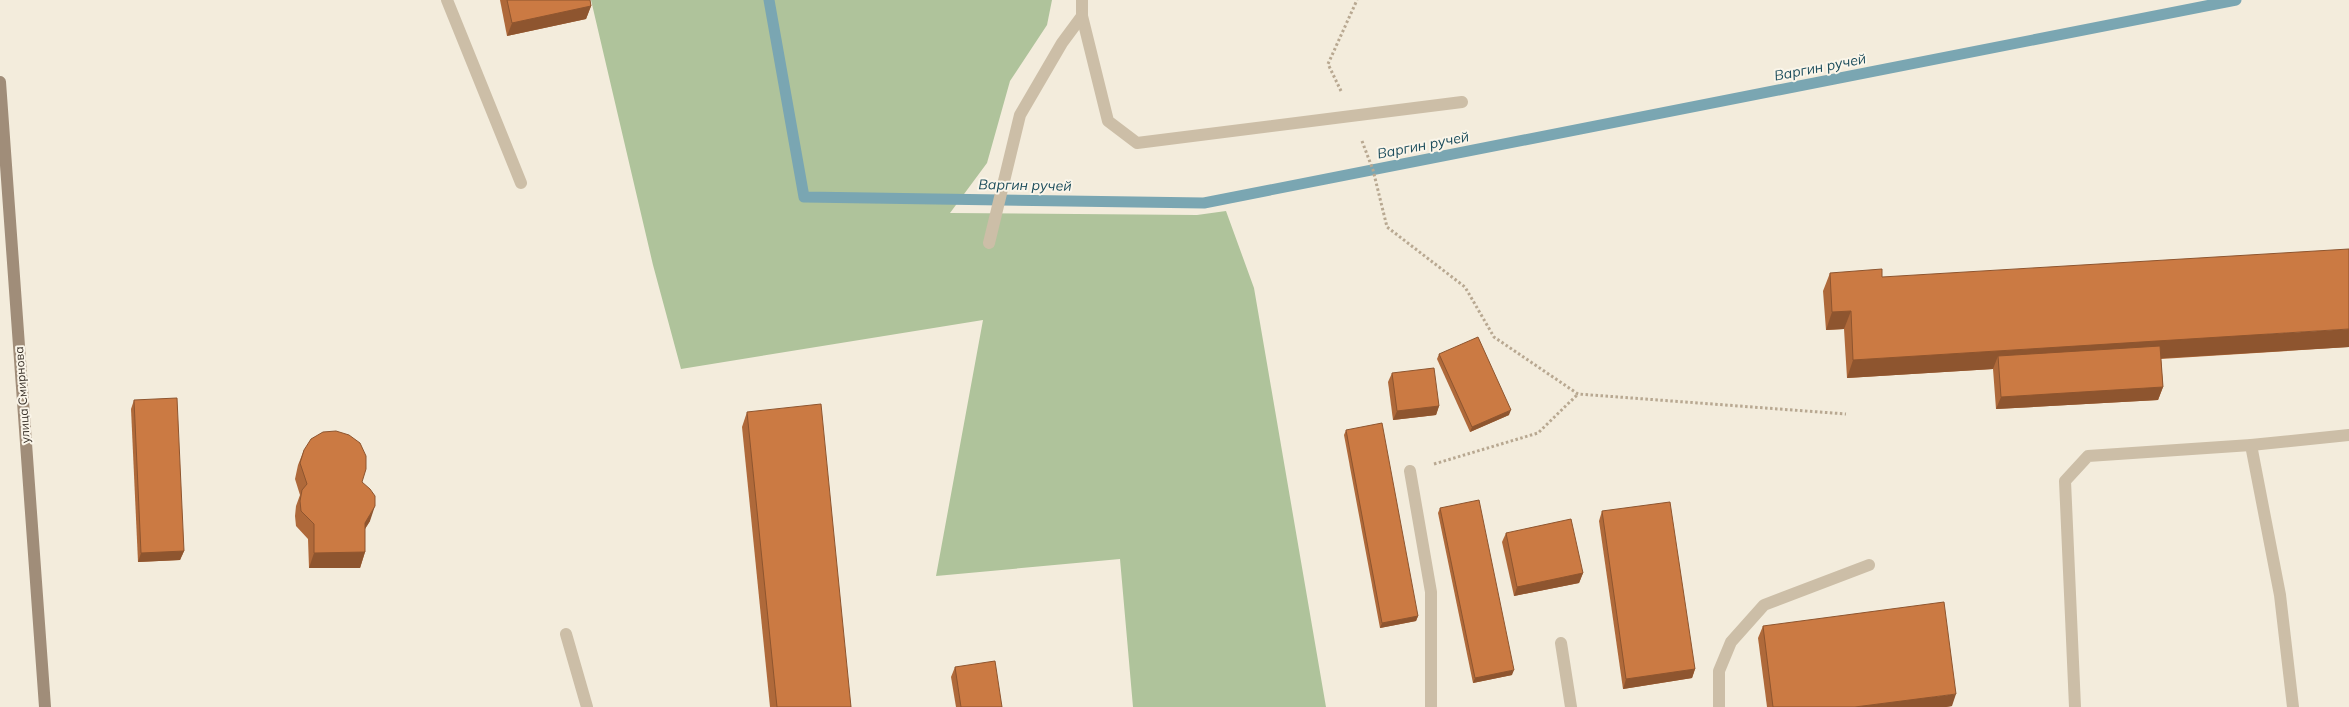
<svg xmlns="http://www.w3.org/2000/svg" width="2349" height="707" font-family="Mulish,sans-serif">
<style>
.green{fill:#afc39b}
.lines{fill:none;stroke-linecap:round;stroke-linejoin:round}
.stream{stroke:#7aa6b2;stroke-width:11}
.path{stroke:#b8a891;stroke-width:3;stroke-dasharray:2.5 2.5;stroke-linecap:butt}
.service{stroke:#ccbea7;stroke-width:12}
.secondary{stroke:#a08d79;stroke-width:12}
.wall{fill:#af693a}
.shaded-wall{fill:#8e552f}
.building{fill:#cb7a43;stroke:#8e552f}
.labels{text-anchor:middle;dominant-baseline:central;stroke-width:4;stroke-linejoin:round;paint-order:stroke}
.street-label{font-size:12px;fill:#383028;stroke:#faf5e9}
.water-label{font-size:14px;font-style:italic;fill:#1c4d5c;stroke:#faf5e9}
</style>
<rect width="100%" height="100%" fill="#f3ecdc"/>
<polygon class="green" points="591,0 1052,0 1047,25 1010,81 987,163 950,213 1197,215 1226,211 1254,288 1326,707 1133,707 1120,559 936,576 983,320 681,369 653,265"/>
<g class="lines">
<polyline class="stream" points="769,0 804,197 1204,203 2236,0"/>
<g class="path">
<polyline points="1341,91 1328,64 1357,0"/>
<polyline points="1362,141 1373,170 1387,227 1465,287 1494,337 1578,394 1846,414"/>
<polyline points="1434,464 1538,433 1578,394"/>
</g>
<g class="service">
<polyline points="447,0 521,183"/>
<polyline points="1082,0 1082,16 1108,121 1137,143 1462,102"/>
<polyline points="989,243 1020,115 1062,43 1082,16"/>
<polyline points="2251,445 2280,595 2293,707"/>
<polyline points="1410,471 1431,592 1431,707"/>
<polyline points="566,634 587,707"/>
<polyline points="1561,643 1571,707"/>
<polyline points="1719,707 1719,671 1731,642 1764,605 1869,565"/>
<polyline points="2075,707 2065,481 2088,456 2251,445 2349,435"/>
</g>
<polyline class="secondary" points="0,82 45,707"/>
</g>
<g class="wall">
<polygon points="500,0 590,0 591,6 586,19 507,36"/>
<polygon points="1830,273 1882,277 2349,347 2161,359 2163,387 2158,400 1996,409 1993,369 1847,378 1844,329 1826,330 1823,291"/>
<polygon points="1439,354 1509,415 1470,432 1437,359"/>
<polygon points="1392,373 1439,406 1436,415 1393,420 1388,382"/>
<polygon points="134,400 184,551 180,560 138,562 131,409"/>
<polygon points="747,412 851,707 770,707 742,427"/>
<polygon points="1346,430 1418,616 1416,621 1380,628 1344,435"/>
<polygon points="304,450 362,482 370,521 365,529 365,552 360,568 309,568 308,539 296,526 295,516 296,506 300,495 295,479 298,465"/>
<polygon points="1440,508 1512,675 1473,683 1438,513"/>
<polygon points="1602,511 1695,669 1692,678 1623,689 1599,521"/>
<polygon points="1506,533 1583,573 1579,583 1514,596 1502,542"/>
<polygon points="1763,626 1952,706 1946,707 1767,707 1758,638"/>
<polygon points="955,667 1002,707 956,707 951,677"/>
</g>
<g class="shaded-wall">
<polygon points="591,6 586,19 507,36 512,23"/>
<polygon points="1851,311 1844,329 1826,330 1832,312"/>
<polygon points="2349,329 2349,347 1999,368 1998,356 1993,369 1847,378 1853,360"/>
<polygon points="2163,387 2158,400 1996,409 2001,397"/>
<polygon points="1439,406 1436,415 1393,420 1397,411"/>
<polygon points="1511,410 1509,415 1470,432 1472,427"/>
<polygon points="375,506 370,521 359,538 365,523"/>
<polygon points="184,551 180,560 138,562 141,553"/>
<polygon points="365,552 360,568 309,568 314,553"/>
<polygon points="1583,573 1579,583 1514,596 1517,587"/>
<polygon points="1418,616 1416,621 1380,628 1382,623"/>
<polygon points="1695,669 1692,678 1623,689 1626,679"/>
<polygon points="1514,670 1512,675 1473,683 1475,678"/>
<polygon points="1956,694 1952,706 1946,707 1855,707"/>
</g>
<g class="building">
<polygon points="507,0 590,0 591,6 512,23"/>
<polygon points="2349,249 2349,329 1853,360 1851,311 1832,312 1830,273 1882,269 1882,277"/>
<polygon points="1478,337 1511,410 1472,427 1439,354"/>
<polygon points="2160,346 2163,387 2001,397 1998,356"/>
<polygon points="1434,368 1439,406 1397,411 1392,373"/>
<polygon points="177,398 184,551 141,553 134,400"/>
<polygon points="821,404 851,707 777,707 747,412"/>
<polygon points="1382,423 1418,616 1382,623 1346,430"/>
<polygon points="336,431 349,435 360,443 366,456 366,469 362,482 370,489 375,496 375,506 365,523 365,552 314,553 314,524 301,511 300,501 302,490 307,484 300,463 304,450 311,439 323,432"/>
<polygon points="1479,500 1514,670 1475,678 1440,508"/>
<polygon points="1670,502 1695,669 1626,679 1602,511"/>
<polygon points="1571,519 1583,573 1517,587 1506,533"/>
<polygon points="1944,602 1956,694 1855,707 1773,707 1763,626"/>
<polygon points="995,661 1002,707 961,707 955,667"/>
</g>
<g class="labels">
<g class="street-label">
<text transform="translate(22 395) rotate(-94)">улица Смирнова</text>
</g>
<g class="water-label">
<text transform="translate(1820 67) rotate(-11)">Варгин ручей</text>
<text transform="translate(1423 145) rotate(-11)">Варгин ручей</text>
<text transform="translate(1025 185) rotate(1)">Варгин ручей</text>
</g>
</g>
</svg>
